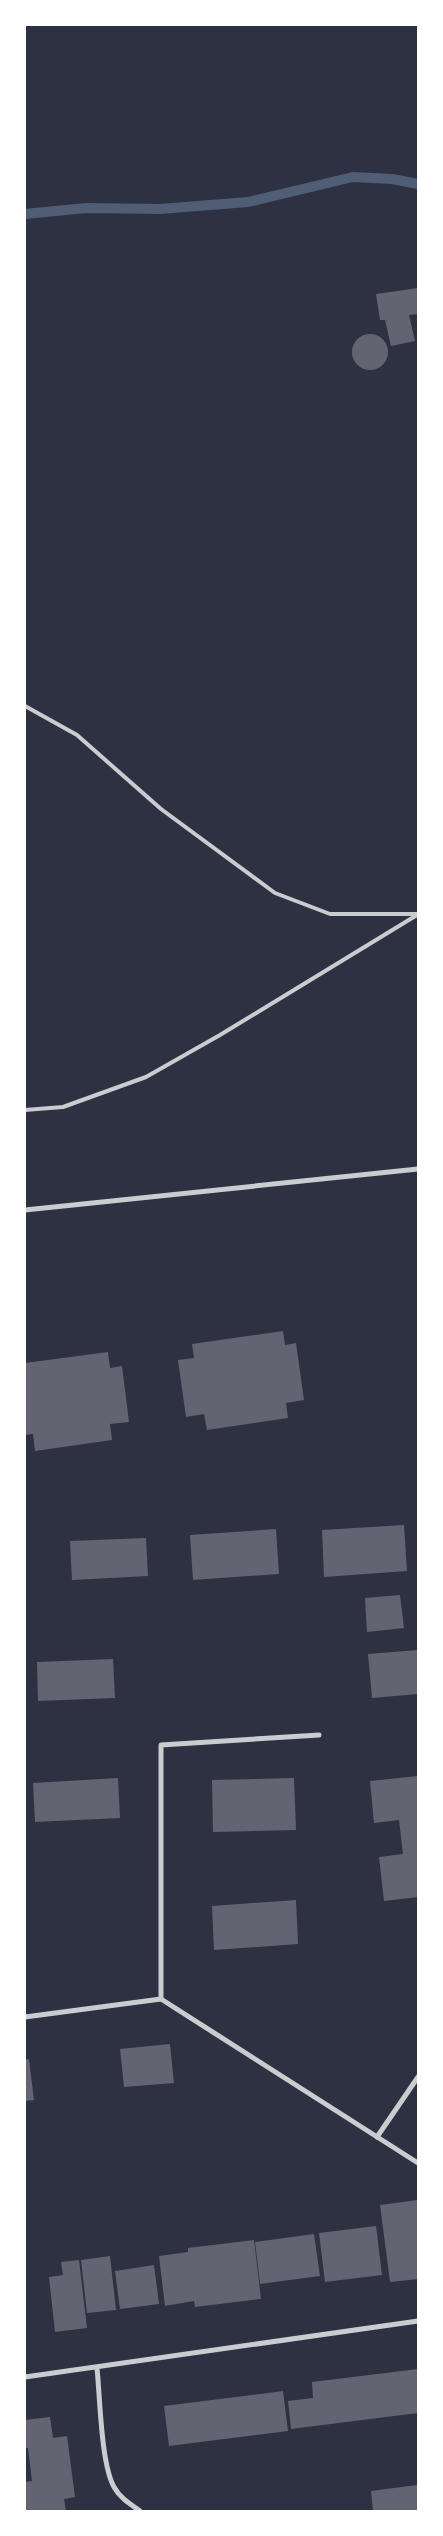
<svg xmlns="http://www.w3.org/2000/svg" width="443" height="2536" font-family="Manrope,sans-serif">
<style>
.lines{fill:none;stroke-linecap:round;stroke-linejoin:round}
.stream{stroke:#4f5d75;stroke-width:10}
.building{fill:#626471}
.service{stroke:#caccd0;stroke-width:4}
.minor{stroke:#caccd0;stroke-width:5}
</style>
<rect width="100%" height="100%" fill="#2d3142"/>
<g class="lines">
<polyline class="stream" points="25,214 86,208 160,209 248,202 353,177 392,179 418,184"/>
</g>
<g class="building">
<polygon points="418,288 418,314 409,315 415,341 391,346 385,320 380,320 376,294"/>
<circle cx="370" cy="352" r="18"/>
<polygon points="283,1331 285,1345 296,1343 304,1400 286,1403 288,1418 207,1430 204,1414 186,1417 178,1360 194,1358 192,1344"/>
<polygon points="108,1352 110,1368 122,1366 129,1422 110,1424 112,1440 35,1451 33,1434 25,1435 25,1363"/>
<polygon points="404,1525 407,1571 324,1577 322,1530"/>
<polygon points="276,1529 279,1574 193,1580 190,1535"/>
<polygon points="146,1538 148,1576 72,1580 70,1541"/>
<polygon points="400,1595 404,1628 367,1632 365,1598"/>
<polygon points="418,1650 418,1694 372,1698 368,1654"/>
<polygon points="113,1659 115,1698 38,1701 37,1662"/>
<polygon points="418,1776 418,1897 384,1901 379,1857 403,1854 399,1820 374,1823 370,1781"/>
<polygon points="118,1778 120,1818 35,1822 33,1783"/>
<polygon points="294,1778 296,1830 213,1832 212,1780"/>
<polygon points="296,1900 298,1944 214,1950 212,1906"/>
<polygon points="170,2044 174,2083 124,2087 120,2049"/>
<polygon points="29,2059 34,2100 25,2101 25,2060"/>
<polygon points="418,2200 418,2279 390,2282 380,2205"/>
<polygon points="376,2226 382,2275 325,2282 319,2233"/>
<polygon points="314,2234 320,2276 260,2284 255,2242"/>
<polygon points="254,2240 261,2299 195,2307 194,2301 165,2306 159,2256 188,2252 188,2248"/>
<polygon points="110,2256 116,2310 87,2313 81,2260"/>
<polygon points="79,2260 87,2328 55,2332 49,2277 63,2275 61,2262"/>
<polygon points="154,2265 159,2304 120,2309 115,2271"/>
<polygon points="418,2369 418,2413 291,2429 288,2401 313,2398 312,2382"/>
<polygon points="283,2391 288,2431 169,2446 164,2406"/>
<polygon points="50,2417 53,2438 67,2436 75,2497 64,2499 66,2511 25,2511 25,2482 32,2481 28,2448 25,2448 25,2420"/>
<polygon points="417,2485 418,2511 373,2511 371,2491"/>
</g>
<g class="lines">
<g class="service">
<polyline points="25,706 77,735 161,809 275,893 330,914 418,914"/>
<polyline points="25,1110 63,1107 146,1077 220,1035 417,915"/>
</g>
<g class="minor">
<polyline points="25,1210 418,1169"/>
<polyline points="161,1999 161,1745 319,1735"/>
<polyline points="25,2017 161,1999 418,2163"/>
<polyline points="377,2137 418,2077"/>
<path d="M97 2368C100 2397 101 2464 114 2487 120 2498 130 2504 140 2511"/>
<polyline points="25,2377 418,2321"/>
</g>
</g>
<rect width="443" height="2536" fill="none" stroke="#ffffff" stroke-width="52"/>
</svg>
